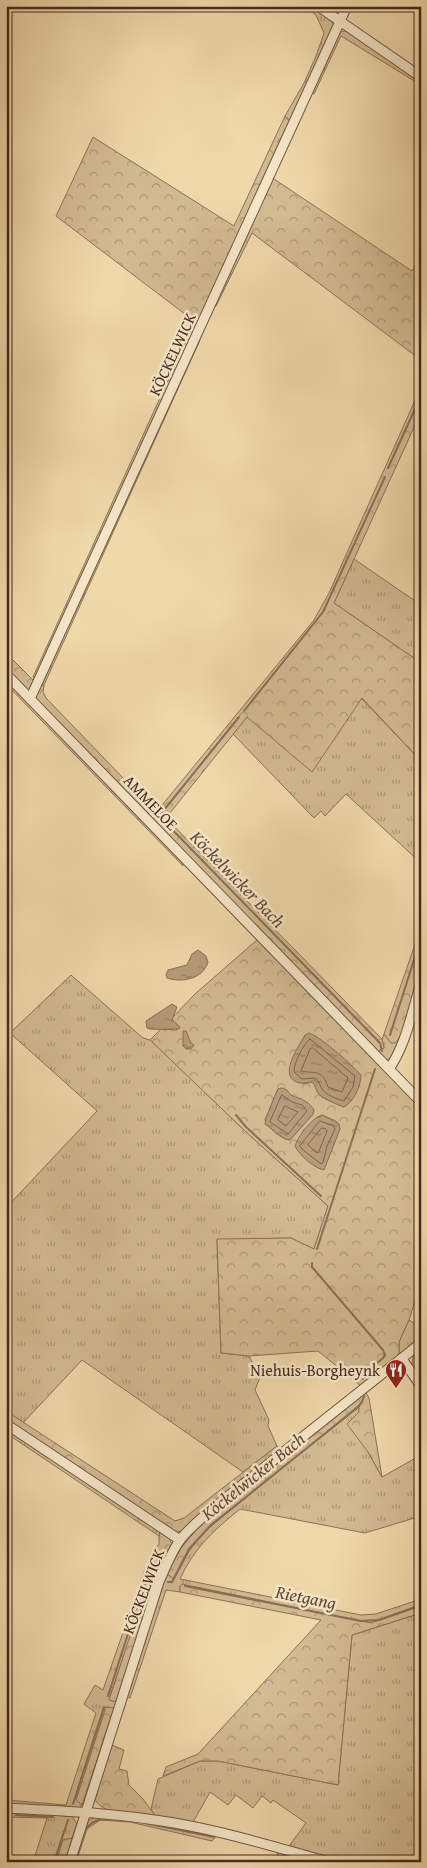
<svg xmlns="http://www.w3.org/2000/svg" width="427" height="1868" font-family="'Gentium Book Plus',serif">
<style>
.grass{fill:url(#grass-tufts);stroke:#8c7258}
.forest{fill:url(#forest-crowns);stroke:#8c7258;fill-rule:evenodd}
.water{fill:url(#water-ripples);stroke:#8a6e55}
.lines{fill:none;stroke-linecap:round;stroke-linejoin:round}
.shore{stroke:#7e624c;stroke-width:1}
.stream{stroke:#8a6e55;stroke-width:2}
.minor-casing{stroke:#715541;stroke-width:11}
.minor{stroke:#f5e6c8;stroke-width:9}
.labels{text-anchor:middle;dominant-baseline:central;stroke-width:5;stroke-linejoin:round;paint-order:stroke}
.street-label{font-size:16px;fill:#47291e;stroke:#f5e6c8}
.poi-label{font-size:16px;fill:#47291e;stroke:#f5e6c8;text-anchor:end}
.water-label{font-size:18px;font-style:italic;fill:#634635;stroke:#f5e6c8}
</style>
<defs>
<pattern id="grass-tufts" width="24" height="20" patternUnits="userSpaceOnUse" patternTransform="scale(1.25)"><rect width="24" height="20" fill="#d2ba92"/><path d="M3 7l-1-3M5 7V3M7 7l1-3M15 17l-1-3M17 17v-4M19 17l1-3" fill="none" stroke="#ac9777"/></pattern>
<pattern id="forest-crowns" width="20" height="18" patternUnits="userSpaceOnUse" patternTransform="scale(1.25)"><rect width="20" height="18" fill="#d2ba92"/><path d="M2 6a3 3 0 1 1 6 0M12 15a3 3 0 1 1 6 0" fill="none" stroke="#ac9777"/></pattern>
<pattern id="water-ripples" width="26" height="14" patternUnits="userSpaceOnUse" patternTransform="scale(1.25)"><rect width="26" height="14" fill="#b69c7a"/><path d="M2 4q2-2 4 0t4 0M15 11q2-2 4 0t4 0" fill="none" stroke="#967f63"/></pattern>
</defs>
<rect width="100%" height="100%" fill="#efd8aa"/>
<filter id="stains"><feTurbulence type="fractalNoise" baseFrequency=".004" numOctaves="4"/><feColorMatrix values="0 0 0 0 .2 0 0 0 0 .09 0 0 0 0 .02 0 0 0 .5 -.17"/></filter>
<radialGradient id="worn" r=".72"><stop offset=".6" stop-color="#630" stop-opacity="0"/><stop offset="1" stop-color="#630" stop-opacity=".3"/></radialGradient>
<g class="grass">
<path d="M304 6C316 6 329 16 334 26L291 123 285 116 304 83 316 56 324 33 316 15Z"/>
<polygon points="344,31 350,32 421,80 421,85 341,36 314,94 309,91 338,33"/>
<polygon points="195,321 198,324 36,683 33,677"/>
<polygon points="199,339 200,340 44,685 38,687"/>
<polygon points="354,559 421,605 421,663 334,603"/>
<polygon points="6,679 182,860 183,866 6,684"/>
<polygon points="361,698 421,761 421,863 346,794 325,816 321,811 314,818 233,734 247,717"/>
<polygon points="71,975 143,1038 150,1040 155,1044 245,1131 328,1206 314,1249 291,1238 217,1240 221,1353 249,1356 260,1377 255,1390 269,1420 268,1426 277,1446 243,1472 82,1360 23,1423 6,1411 6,1208 97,1111 10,1033"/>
<polygon points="384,1034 391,1043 403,1034 392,1057 387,1060 383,1059 376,1053 384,1048 382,1039"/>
<polygon points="409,1320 421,1327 421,1340 407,1351 399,1353 399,1342"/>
<path d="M364 1391 366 1393 363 1394 202 1523 181 1548 167 1574 174 1579 189 1551 204 1532 359 1404V1412L368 1452 382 1477 421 1455V1516L365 1533 240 1509C215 1529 193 1549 180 1579L361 1615 376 1614 421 1599V1606L371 1623 180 1586V1592L166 1590 130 1698 125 1697 169 1563 190 1532Z"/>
<polygon points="6,1427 161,1530 159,1536 6,1433"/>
<polygon points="145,1569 151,1575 109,1699 116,1702 114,1708 106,1707 76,1800 82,1805 78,1809 6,1806 6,1800 66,1805 96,1713 84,1704 95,1685 103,1690"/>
<polygon points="421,1613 421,1862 339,1862 288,1849 252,1836 289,1846 306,1823 273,1800 271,1803 262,1796 253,1808 236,1795 228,1805 210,1792 192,1824 153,1817 154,1814 151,1809 158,1779 200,1761 218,1761 338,1785 352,1635"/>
<polygon points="6,1811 71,1815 77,1824 72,1838 63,1840 56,1862 33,1862 47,1818 6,1817"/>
<polygon points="98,1816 108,1817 218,1834 212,1841 130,1822 100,1820 87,1829 76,1862 72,1862 86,1822"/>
<polygon points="278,1851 320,1862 300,1862 277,1856"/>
</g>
<g class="forest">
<polygon points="285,116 291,123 198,324 56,216 93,137 234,226"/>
<polygon points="271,177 412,271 421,254 421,360 252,233 216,306 212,306"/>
<polygon points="421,387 421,412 334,603 421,663 421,761 362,698 312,772 247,717 166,818 382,1039 384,1048 376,1053 154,824 154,818 158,810 314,620 329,593"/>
<polygon points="6,653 36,683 30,691 26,692 6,673"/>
<polygon points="44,685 43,692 46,698 153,809 145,816 36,701 35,696 38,687"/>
<polygon points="421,927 421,977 403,1034 395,1043 391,1043 384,1034"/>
<path d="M258 939 421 1106V1282L409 1320 399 1342V1353L395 1359 361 1386 318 1351 249 1356 221 1353 217 1239 291 1238 314 1249 328 1206 245 1131 150 1040 161 1029 177 1030 172 1018 195 994ZM314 1035 355 1069 344 1107C338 1105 321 1098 318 1093 316 1089 316 1086 312 1082L303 1084ZM282 1088 295 1098 300 1099 313 1114 290 1140C279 1138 269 1129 265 1119 270 1110 273 1099 278 1089ZM322 1115 336 1121 340 1129 332 1148 318 1117Z"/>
<path d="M421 1348V1366L414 1371C410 1360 412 1356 421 1348Z"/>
<polygon points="363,1393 366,1393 369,1398 382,1477 368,1452 347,1424 359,1412 359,1405 204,1532 189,1551 174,1579 167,1574 181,1548 202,1523"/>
<polygon points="6,1411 175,1521 184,1518 277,1446 280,1450 183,1531 173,1532 6,1422"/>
<polygon points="161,1530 168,1535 172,1545 141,1626 116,1702 109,1700 150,1575 145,1569 159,1544 159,1536"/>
<polygon points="182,1584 371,1623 421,1606 421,1613 352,1635 338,1785 218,1761 200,1761 163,1776 166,1767 198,1754 321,1620 180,1592 180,1586"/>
<polygon points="106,1707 114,1708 82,1805 76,1800"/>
<path d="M109 1744 124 1750 119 1769 127 1771 129 1785 143 1799 154 1814 153 1817C137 1815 100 1816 94 1797Z"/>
<polygon points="72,1838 65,1862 56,1862 63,1840"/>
</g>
<g class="water">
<path d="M198 950 206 956 208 962C203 979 182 983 167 978L166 975 168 970 187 965 192 954Z"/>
<path d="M172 1004 177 1007 172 1020 180 1027 179 1029C170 1028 154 1031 147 1028L146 1021Z"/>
<polygon points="183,1031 186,1031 191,1043 194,1045 191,1049 186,1049 183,1046"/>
<path d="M309 1033C321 1037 351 1064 361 1075 361 1085 354 1102 344 1107 337 1104 323 1099 318 1093 315 1089 317 1086 312 1082 308 1082 304 1084 300 1083 276 1078 299 1046 305 1035Z"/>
<path d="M282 1088 287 1090C292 1099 298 1096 305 1101 309 1103 312 1107 314 1110L313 1114 290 1140 285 1139 265 1124C265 1120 275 1095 278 1089Z"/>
<path d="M322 1115 339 1124 340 1129 324 1170C314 1168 300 1156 295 1146 298 1136 311 1119 322 1115Z"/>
</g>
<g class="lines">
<g class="shore">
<path d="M310 1039 355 1076 353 1087 344 1101C339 1100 324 1094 322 1089 319 1084 320 1082 315 1078L302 1079 294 1072C294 1062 303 1045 310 1039Z"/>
<path d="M313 1048 348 1078 342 1092 328 1087C322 1068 314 1074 301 1071L310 1049Z"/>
<polygon points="282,1095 292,1102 302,1105 307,1111 288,1134 270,1122"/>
<polygon points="285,1106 298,1112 286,1126 278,1120"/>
<polygon points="320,1121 334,1126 335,1129 327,1146 323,1162 321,1164 302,1149 300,1146"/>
<polygon points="322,1128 326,1129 327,1131 319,1151 317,1153 308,1145"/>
</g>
<g class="stream">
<polyline points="388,468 421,396"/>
<polyline points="244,711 323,612 385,477"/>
<polyline points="239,717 164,810 161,814 161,818 380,1043 382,1051"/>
<polyline points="390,1035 421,938"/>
<polyline points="236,1115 246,1127 321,1196"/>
<polyline points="317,1249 375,1069"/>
<path d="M312 1263V1267L383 1350 385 1355C380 1365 364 1366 363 1379"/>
<polyline points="168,1582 172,1582 189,1549 211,1525 357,1408 362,1402 364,1396"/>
<polyline points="185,1586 361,1621 379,1620 421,1605"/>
<polyline points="108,1696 143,1587 148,1579 152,1577"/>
<polyline points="73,1804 104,1707"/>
<polyline points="6,1815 9,1815"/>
<polyline points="16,1815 53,1817"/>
<polyline points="145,1823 214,1837"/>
<path d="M85 1830C95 1815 110 1819 126 1821"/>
<polyline points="283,1855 308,1862"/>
<polyline points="54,1862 68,1820"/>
</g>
<g class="minor-casing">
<g id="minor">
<polyline points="318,6 421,77"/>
<polyline points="6,674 421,1102"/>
<polyline points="30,699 347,6"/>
<path d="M389 1069C406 1045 412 1011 421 983"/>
<polyline points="402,1359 421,1386"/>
<polyline points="6,1424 180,1540"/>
<path d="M6 1808C62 1811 119 1813 174 1823 227 1832 278 1848 329 1862"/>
<path d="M70 1862 159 1582C165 1568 171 1553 180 1540 190 1527 204 1516 217 1505L421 1343"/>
</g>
</g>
<use href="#minor" class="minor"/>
</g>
<defs>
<g id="restaurant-pin" transform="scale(1.125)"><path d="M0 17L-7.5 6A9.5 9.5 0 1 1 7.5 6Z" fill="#8f2418" stroke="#f5e6c8"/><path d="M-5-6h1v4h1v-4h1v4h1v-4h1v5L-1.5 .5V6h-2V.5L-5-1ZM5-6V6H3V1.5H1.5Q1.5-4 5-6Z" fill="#fff"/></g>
</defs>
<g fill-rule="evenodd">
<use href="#restaurant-pin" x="396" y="1370"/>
</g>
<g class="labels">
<g class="street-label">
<text transform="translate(172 354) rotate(-65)">KÖCKELWICK</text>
<text transform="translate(151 802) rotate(46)">AMMELOE</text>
<text transform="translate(143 1591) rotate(-69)">KÖCKELWICK</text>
</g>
<g class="poi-label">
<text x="380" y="1370">Niehuis-Borgheynk</text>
</g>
<g class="water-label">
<text transform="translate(238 879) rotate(46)">Köckelwicker Bach</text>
<text transform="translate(253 1476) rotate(-39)">Köckelwicker Bach</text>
<text transform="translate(306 1597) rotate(11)">Rietgang</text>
</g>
</g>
<rect width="427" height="1868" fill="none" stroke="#efd8aa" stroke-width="25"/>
<rect x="8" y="8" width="412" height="1853" fill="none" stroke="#47291e" stroke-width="2.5"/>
<rect x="12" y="12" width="402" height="1843" fill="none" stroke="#47291e"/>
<rect width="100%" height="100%" filter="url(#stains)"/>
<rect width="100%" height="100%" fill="url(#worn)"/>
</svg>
